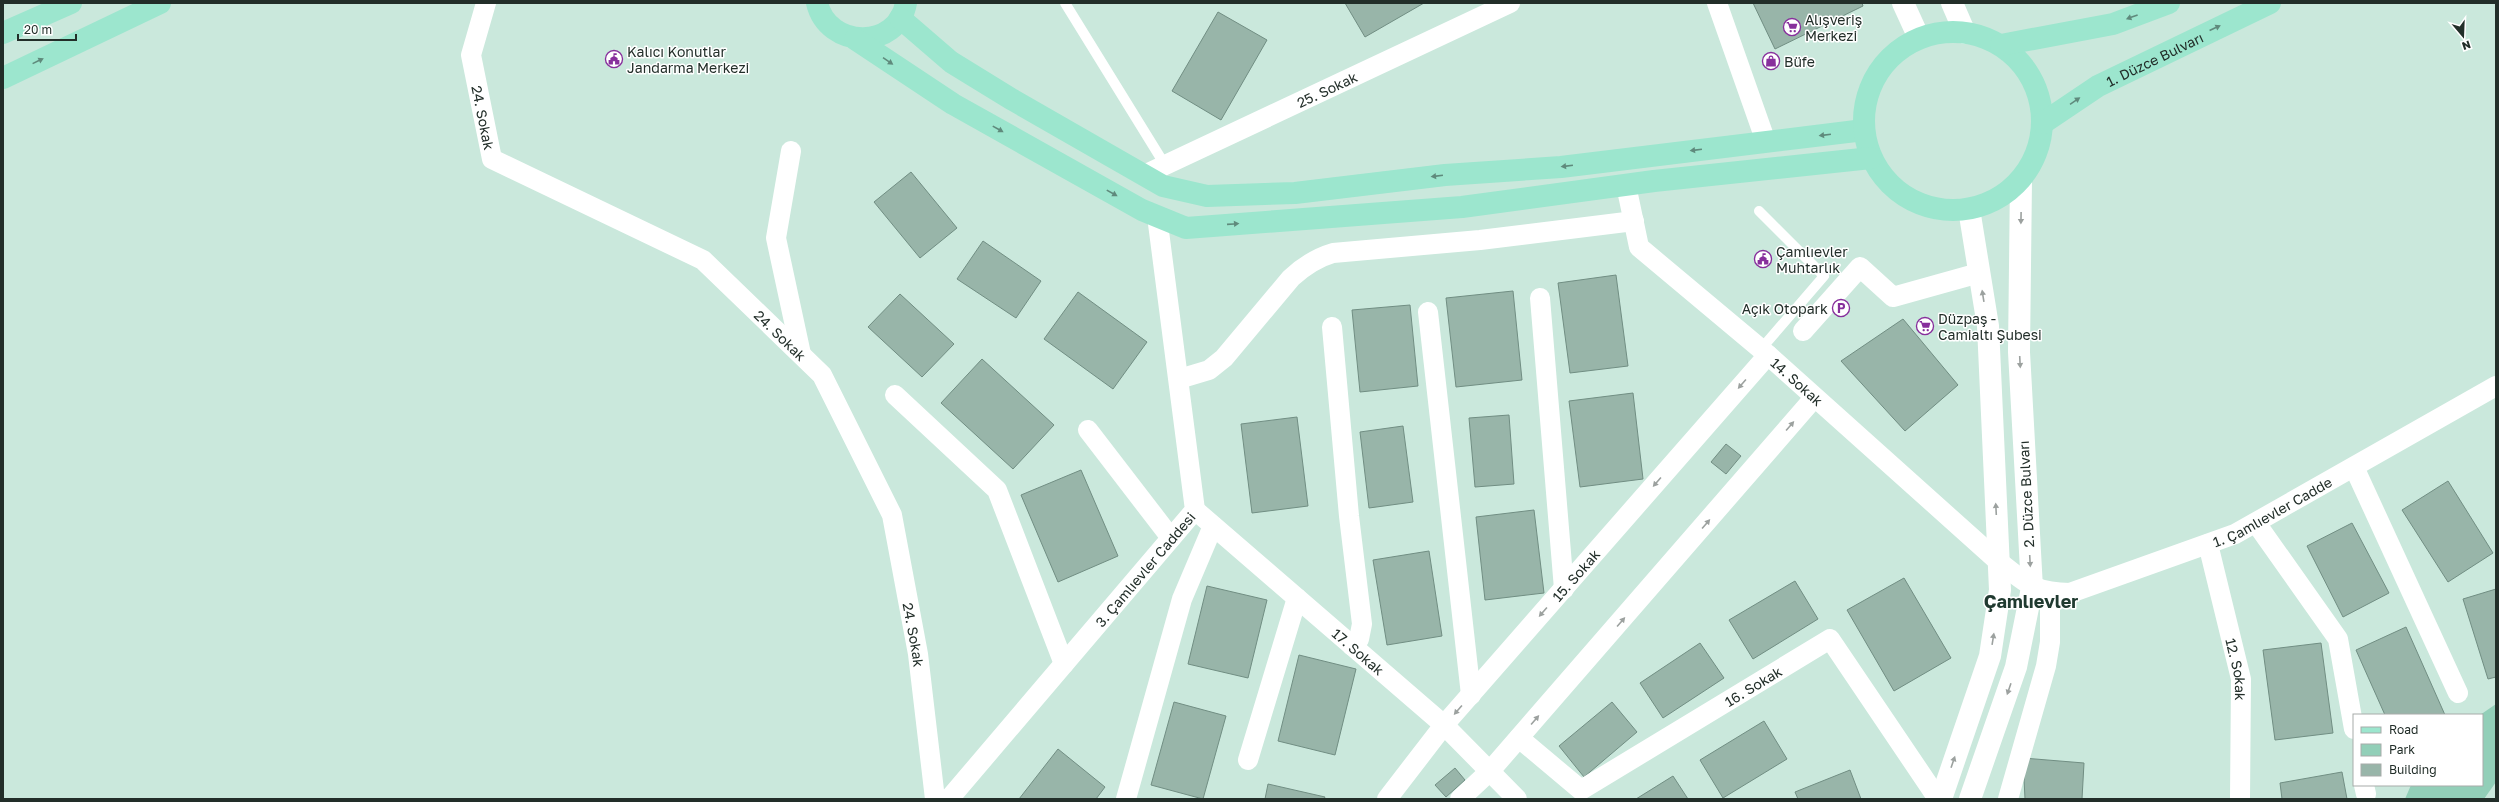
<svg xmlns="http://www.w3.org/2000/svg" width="2499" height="802" font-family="'Golos Text',sans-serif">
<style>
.green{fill:#92cfb8}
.building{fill:#98b5a9;stroke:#718e83}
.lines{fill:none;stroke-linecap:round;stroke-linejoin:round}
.lane{stroke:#fff;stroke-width:10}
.street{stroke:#fff;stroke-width:20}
.secondary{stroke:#fff;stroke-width:22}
.primary{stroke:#9ce6ce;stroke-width:22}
.oneway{fill:#5f8a7c}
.oneway2{fill:#9ca19f}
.labels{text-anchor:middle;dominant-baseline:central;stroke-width:3;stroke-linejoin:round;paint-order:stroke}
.poi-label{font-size:14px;fill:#222e29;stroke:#fff;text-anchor:start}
.street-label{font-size:14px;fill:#222e29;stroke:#fff}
.district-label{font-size:18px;font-weight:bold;fill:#203a30;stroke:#fff}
</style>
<rect width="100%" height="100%" fill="#cae8dc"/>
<polygon class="green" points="2496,704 2496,782 2484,799 2405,799 2411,785 2482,785 2482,715 2480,715"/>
<g class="building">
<polygon points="1345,3 1424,3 1365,37"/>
<polygon points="1753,3 1862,3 1863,6 1775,49"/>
<polygon points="1218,12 1267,40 1221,120 1172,91"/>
<polygon points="911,172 957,228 920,258 874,202"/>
<polygon points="983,241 1041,281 1016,318 957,279"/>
<polygon points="1616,275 1628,366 1570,373 1558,283"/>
<polygon points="1513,291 1522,380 1456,387 1446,298"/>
<polygon points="1078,292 1147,342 1113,389 1044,339"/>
<polygon points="900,294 954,344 922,377 868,327"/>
<polygon points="1410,305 1418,386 1360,392 1352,310"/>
<polygon points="1903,319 1958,385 1905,431 1841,361"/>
<polygon points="982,359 1054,425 1013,469 941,403"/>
<polygon points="1633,393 1643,479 1580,487 1569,401"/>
<polygon points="1509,415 1514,484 1475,487 1469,418"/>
<polygon points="1297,417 1308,506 1252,513 1241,424"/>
<polygon points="1403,426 1413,502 1369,508 1360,432"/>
<polygon points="1726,444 1741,456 1726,474 1711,462"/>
<polygon points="1081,470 1118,556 1058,582 1021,495"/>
<polygon points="2448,481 2493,553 2448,582 2402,510"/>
<polygon points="1534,510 1544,593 1485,600 1476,517"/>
<polygon points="2352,523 2389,593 2343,617 2307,546"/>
<polygon points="1429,551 1442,636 1387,645 1373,560"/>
<polygon points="1904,578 1951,658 1894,691 1847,610"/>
<polygon points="1795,581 1818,619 1753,659 1729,620"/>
<polygon points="1207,586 1267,600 1248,678 1188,664"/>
<polygon points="2496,589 2496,677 2488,679 2463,599"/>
<polygon points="2406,627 2445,715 2385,715 2356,650"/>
<polygon points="1700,643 1724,678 1663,718 1640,683"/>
<polygon points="2321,643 2333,733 2275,740 2263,650"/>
<polygon points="1299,655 1356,669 1335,755 1278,741"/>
<polygon points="1174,702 1226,716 1203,799 1151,785"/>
<polygon points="1612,702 1637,732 1584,777 1559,746"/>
<polygon points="1764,721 1787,759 1723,798 1700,760"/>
<polygon points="1058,749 1105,787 1096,799 1019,799"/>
<polygon points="2023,758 2084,763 2082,799 2025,799"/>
<polygon points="1455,768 1465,780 1446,797 1435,785"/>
<polygon points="1850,770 1861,799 1798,799 1795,792"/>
<polygon points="2342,772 2347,799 2282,799 2280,783"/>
<polygon points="1673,776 1688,799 1636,799"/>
<polygon points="1268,784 1325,797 1324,799 1265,799"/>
</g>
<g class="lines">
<g class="lane">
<polyline points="1065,3 1165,165"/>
<polyline points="1759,211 1824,276 1761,349"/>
</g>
<g class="street">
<path id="s1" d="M486 3 471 55 492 159 703 260 822 375 892 515 918 654 935 799"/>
<polyline points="1717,3 1766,142"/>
<polyline points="791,151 776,238 801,354"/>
<path id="s2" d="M1144 175 1510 3"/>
<path id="s3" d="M1626 185 1639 247 1768 355 1999 562C2026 583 2034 593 2070 593L2235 534 2496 386"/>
<polyline points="1540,298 1564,589"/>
<polyline points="1428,312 1471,695"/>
<polyline points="1332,327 1349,516 1362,624 1359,639 1352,646"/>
<polyline points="1803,331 1860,267 1893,297 1979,273"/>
<path d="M1179 379 1209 370 1224 358 1291 278C1304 266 1316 258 1333 253L1480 240 1634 221"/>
<polyline points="895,395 997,490 1064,664"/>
<polyline points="1088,430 1171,538"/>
<polyline points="2354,467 2458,693"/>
<path id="s4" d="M1195 510 1444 725 1517 799"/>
<polyline points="2256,523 2338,639 2354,729"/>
<path id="s5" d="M2208 544 2241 679 2240 799"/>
<path id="s6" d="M1519 738 1581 790 1830 639 1938 799"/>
<polyline points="1248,760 1297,598"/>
<polyline points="2364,785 2366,794"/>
<path id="s7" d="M949 799 1195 510 1157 216"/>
<polyline points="1126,799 1182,599 1213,526"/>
<path id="s8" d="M1387 799 1444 725 1768 355"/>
<polyline points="1460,799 1490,771 1814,398"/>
<polyline points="2008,799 2046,666 2050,642 2050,593"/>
</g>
<g class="secondary">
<polyline points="1903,3 1919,38"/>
<polyline points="1952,3 1965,33"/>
<polyline points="1941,799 1990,656 2000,590 1988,326 1969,209"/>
<polyline points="1970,799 2016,667 2032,588 2019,352 2021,179"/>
</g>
<g class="primary">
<path d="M817 3C828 49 897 51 906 3"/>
<polyline points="900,18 951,62 1013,100 1163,186 1207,196 1295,193 1445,175 1561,167 1864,130"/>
<circle cx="1953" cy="121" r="89"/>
<polyline points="3,33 71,3"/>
<polyline points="855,39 953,104 1142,210 1186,228 1462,207 1654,181 1871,158"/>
<polyline points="2001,45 2113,24 2169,3"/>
<polyline points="3,78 160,3"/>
<path id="s9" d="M2043 123 2098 86 2270 3"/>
</g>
</g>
<defs><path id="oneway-solid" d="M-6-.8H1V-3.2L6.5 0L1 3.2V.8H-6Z"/></defs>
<g class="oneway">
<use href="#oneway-solid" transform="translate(2132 17) rotate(160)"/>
<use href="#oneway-solid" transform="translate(2215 28) rotate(-25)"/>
<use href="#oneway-solid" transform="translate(38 61) rotate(-26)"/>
<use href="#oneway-solid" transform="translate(888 61) rotate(34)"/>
<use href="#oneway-solid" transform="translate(2075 101) rotate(-34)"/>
<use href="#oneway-solid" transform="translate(998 129) rotate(29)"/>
<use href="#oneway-solid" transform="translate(1825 135) rotate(173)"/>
<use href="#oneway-solid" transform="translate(1696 150) rotate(173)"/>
<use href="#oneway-solid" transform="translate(1567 166) rotate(173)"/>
<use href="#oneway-solid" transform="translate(1437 176) rotate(173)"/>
<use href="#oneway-solid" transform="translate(1112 193) rotate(29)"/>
<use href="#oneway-solid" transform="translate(1233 224) rotate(-4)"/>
</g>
<g class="oneway2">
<use href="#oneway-solid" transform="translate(2021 218) rotate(91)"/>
<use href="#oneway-solid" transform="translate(1983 296) rotate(-99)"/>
<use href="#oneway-solid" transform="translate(2020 362) rotate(87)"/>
<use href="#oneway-solid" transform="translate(1742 384) rotate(131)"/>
<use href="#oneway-solid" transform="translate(1790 426) rotate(-49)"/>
<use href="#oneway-solid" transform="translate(1657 482) rotate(131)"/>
<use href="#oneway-solid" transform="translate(1996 509) rotate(-93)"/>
<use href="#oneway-solid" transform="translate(1706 524) rotate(-49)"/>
<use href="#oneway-solid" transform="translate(2030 561) rotate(87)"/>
<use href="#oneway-solid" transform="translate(1543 612) rotate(131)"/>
<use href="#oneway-solid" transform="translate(1621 622) rotate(-49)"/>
<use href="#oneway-solid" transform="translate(1993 639) rotate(-81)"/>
<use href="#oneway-solid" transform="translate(2009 689) rotate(109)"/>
<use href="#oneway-solid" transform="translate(1458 710) rotate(131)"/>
<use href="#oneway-solid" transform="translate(1535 720) rotate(-49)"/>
<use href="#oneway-solid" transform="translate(1953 762) rotate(-71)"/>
</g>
<defs>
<g id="supermarket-ring" transform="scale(0.9)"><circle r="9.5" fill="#fff" stroke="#872f9c" stroke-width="1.5"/><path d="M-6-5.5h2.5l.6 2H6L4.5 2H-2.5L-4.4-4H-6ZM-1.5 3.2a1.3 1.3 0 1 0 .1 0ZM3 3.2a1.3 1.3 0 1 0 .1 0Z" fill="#872f9c"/></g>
<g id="civic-ring" transform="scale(0.9)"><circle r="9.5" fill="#fff" stroke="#872f9c" stroke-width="1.5"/><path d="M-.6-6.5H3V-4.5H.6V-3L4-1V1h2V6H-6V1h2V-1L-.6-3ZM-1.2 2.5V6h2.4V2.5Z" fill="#872f9c"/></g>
<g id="shop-ring" transform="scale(0.9)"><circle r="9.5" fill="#fff" stroke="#872f9c" stroke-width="1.5"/><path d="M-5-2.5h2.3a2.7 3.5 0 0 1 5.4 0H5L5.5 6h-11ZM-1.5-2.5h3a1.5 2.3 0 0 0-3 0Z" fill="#872f9c"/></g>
<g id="parking-ring" transform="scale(0.9)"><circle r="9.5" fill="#fff" stroke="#872f9c" stroke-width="1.5"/><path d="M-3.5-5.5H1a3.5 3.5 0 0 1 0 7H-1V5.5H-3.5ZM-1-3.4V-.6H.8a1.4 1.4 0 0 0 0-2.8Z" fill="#872f9c"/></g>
</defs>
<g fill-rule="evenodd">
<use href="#supermarket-ring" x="1792" y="27"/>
<use href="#civic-ring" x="614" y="59"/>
<use href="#shop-ring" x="1771" y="61"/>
<use href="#civic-ring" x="1763" y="259"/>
<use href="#parking-ring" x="1841" y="308"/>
<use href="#supermarket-ring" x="1925" y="326"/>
</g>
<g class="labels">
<g class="poi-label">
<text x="1805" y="19">Alışveriş<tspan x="1805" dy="16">Merkezi</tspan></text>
<text x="627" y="51">Kalıcı Konutlar<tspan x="627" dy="16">Jandarma Merkezi</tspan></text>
<text x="1784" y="61">Büfe</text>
<text x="1776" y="251">Çamlıevler<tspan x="1776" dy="16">Muhtarlık</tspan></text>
<text x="1828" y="308" text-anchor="end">Açık Otopark</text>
<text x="1938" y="318">Düzpaş -<tspan x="1938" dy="16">Camialtı Şubesi</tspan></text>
</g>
<g class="street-label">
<text stroke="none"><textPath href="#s9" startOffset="129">1. Düzce Bulvarı</textPath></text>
<text stroke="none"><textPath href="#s2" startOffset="202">25. Sokak</textPath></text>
<text stroke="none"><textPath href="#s1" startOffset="118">24. Sokak</textPath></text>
<text stroke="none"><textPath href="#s1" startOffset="502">24. Sokak</textPath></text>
<text stroke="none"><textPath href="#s3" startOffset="271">14. Sokak</textPath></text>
<text transform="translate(2026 494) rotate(-93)">2. Düzce Bulvarı</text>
<text stroke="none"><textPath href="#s3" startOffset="840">1. Çamlıevler Cadde</textPath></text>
<text stroke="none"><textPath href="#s7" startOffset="302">3. Çamlıevler Caddesi</textPath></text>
<text stroke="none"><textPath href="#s8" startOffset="293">15. Sokak</textPath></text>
<text stroke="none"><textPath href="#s1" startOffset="838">24. Sokak</textPath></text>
<text stroke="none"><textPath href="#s4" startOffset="216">17. Sokak</textPath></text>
<text stroke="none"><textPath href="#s5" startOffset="129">12. Sokak</textPath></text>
<text stroke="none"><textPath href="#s6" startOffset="282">16. Sokak</textPath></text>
</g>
<g class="district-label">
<text x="2031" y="601">Çamlıevler</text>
</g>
</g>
<rect width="2499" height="802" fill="none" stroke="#222e29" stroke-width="8"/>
<rect x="2353" y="714" width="130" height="72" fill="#ffffff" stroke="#a7aba9"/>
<rect x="2361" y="727" width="20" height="6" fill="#9ce6ce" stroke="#a7aba9"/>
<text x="2389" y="734" font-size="12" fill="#222e29">Road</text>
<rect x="2361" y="744" width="20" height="12" fill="#92cfb8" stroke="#a7aba9"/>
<text x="2389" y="754" font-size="12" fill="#222e29">Park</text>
<rect x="2361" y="764" width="20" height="12" fill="#98b5a9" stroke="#a7aba9"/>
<text x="2389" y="774" font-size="12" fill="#222e29">Building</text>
<g transform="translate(2463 36) rotate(161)" stroke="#ffffff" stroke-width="3" paint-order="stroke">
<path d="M0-3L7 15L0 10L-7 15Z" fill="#222e29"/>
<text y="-6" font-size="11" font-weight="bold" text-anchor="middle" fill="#222e29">N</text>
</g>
<path d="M18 34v6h58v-6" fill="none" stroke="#222e29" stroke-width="2"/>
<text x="24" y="34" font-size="12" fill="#222e29" stroke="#ffffff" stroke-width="3" paint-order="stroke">20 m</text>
</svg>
